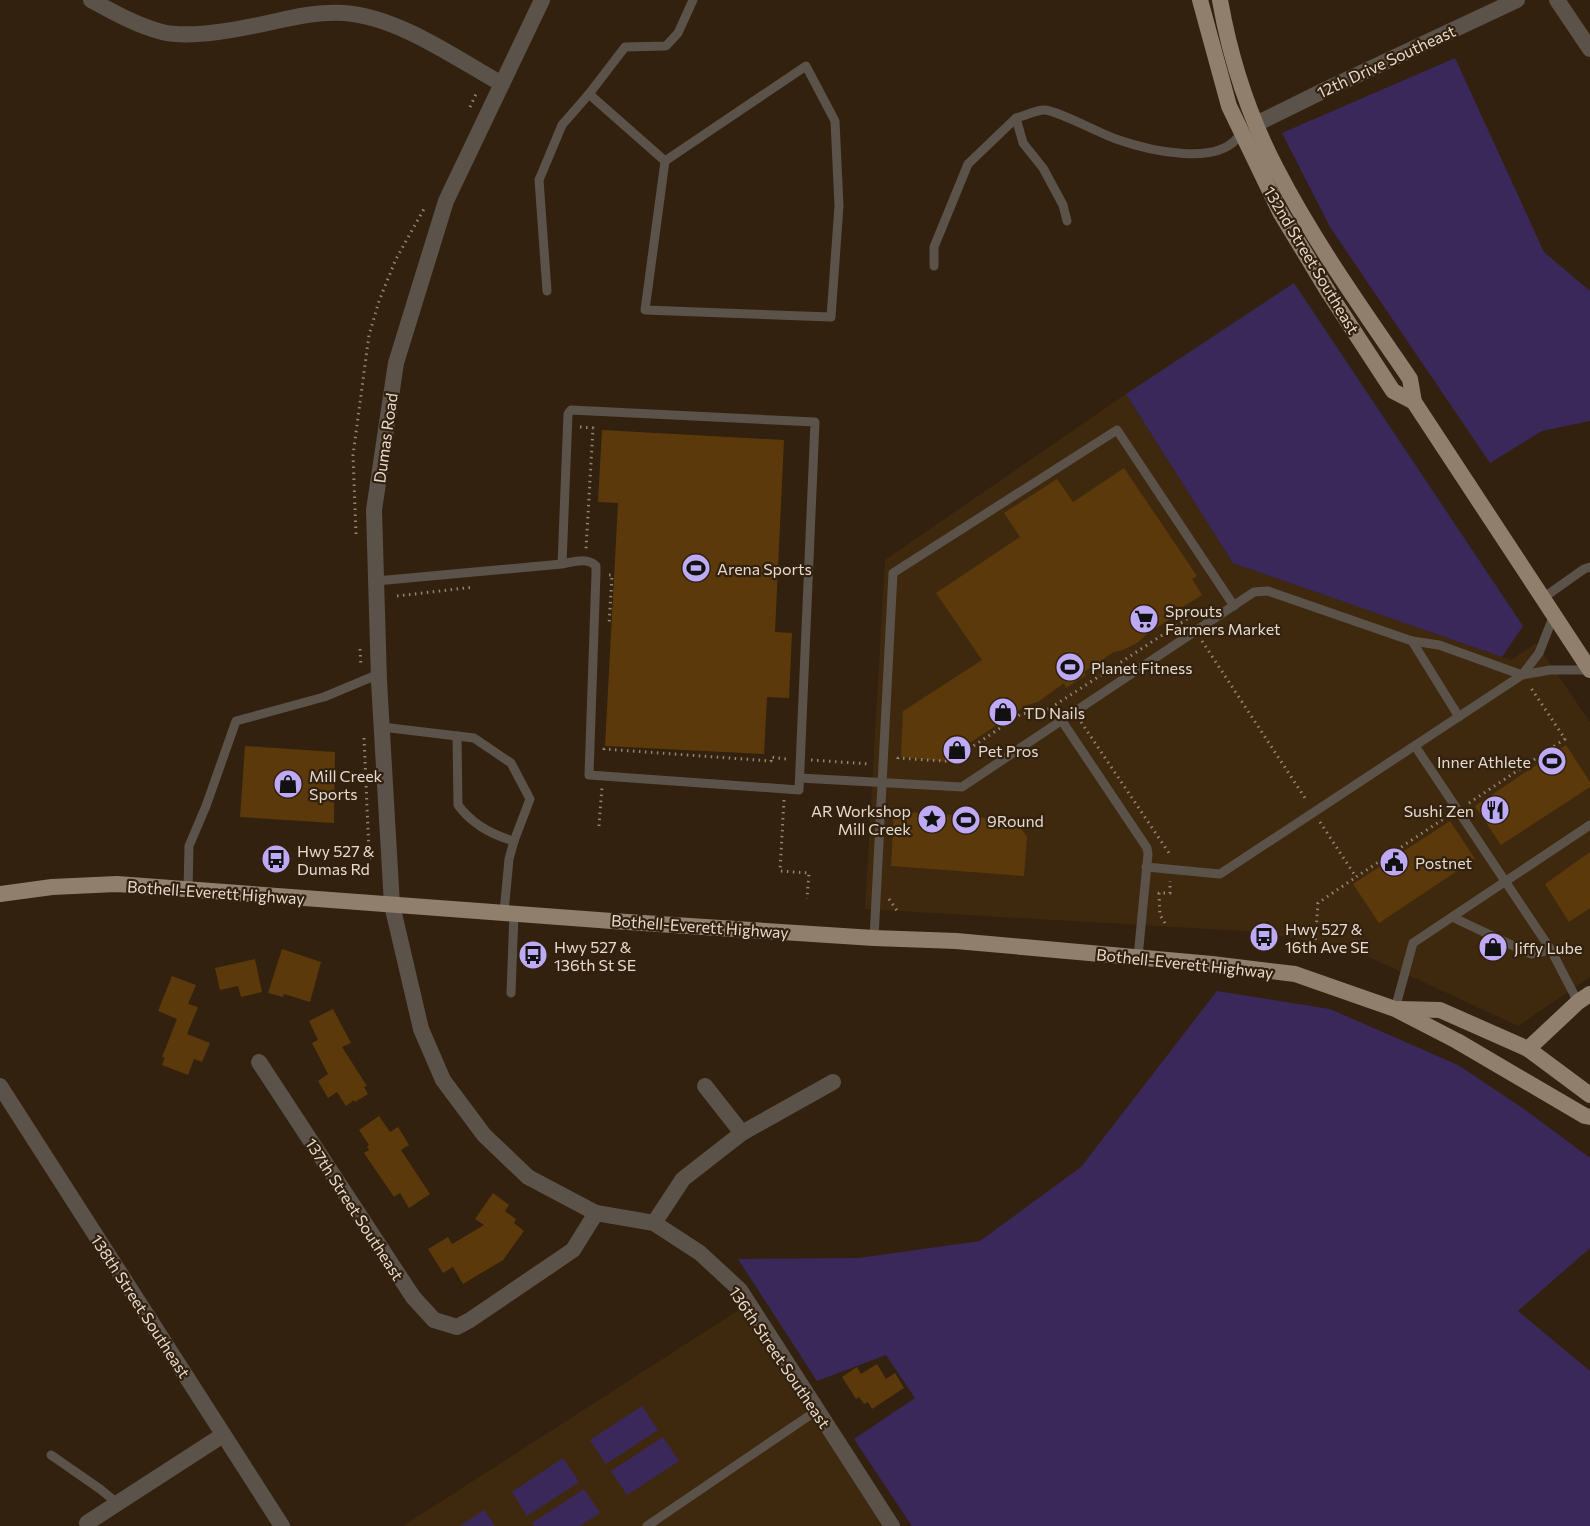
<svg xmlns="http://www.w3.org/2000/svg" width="1590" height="1526" font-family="Commissioner,sans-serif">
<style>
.built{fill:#3e290f}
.green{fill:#3a285b}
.building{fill:#5b390b}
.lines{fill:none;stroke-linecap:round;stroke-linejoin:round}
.path{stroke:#928575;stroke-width:3;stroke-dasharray:1.5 4.5;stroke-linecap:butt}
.service{stroke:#5b524a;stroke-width:9}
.minor{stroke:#5b524a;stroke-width:16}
.tertiary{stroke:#5b524a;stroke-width:16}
.primary{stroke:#907f6c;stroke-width:16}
.labels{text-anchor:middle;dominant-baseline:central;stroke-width:4.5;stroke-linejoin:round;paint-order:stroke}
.street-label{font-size:16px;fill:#e5dace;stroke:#32210e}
.poi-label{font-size:16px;fill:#e5dace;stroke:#32210e;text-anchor:start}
</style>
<rect width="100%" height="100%" fill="#32210e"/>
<g class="built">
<polygon points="1126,394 1233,563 1511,660 1536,643 1590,722 1590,977 1518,1026 1369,957 1300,939 1244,931 865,909 885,560"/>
<polygon points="748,1304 892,1526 403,1526"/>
</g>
<g class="green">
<polygon points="1455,58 1544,252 1590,291 1590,421 1542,431 1490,463 1330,227 1282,133"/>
<polygon points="1294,283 1523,626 1502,657 1233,563 1126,394"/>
<polygon points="1217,991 1330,1009 1458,1065 1524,1109 1590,1158 1590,1248 1518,1311 1590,1371 1590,1526 912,1526 854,1439 915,1398 886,1355 817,1381 738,1259 859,1258 980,1241 1081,1167"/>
<polygon points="642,1406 658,1430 606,1464 590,1440"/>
<polygon points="663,1437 679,1461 627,1495 611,1471"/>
<polygon points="563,1458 579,1482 527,1516 512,1492"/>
<polygon points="584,1489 600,1513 580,1526 534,1526 532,1523"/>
<polygon points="484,1510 495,1526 460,1526"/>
</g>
<g class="building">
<polygon points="602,430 784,440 775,632 792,633 789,698 767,697 764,754 605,746 618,503 598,502"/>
<polygon points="1124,468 1197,576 1192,579 1202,595 1170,615 1172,618 1148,633 1137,643 1123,650 1114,652 1084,672 1086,675 1066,688 1064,683 1038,702 1027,705 962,748 961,763 901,757 903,711 982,660 936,593 1020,537 1004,513 1057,479 1073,502"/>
<polygon points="1566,745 1590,782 1590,787 1501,845 1475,806"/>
<polygon points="245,746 335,752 334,823 240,817"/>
<polygon points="894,811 1015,820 1027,837 1024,876 891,866"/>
<polygon points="1450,821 1475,859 1379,923 1353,884"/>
<polygon points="1590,852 1590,908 1569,922 1545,884"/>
<polygon points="282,949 321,962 310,1002 284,994 283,997 268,993"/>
<polygon points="255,959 262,992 241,997 238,986 220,990 215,968"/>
<polygon points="172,976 196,985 188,1004 198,1007 187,1034 210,1043 202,1062 194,1059 188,1075 162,1065 165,1058 162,1057 177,1019 158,1011"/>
<polygon points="333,1009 351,1043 342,1047 367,1086 364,1087 368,1094 355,1102 354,1100 346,1106 337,1092 328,1098 318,1081 328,1074 312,1043 318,1040 309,1021"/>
<polygon points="379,1116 390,1132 398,1127 409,1145 401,1150 430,1194 409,1208 400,1193 394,1197 364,1153 369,1150 367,1147 369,1145 359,1130"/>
<polygon points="493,1193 509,1205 505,1211 516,1219 514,1223 524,1231 503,1260 463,1284 453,1267 443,1273 428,1249 448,1237 452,1244 484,1225 475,1219"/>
<polygon points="877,1364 886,1379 895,1373 904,1388 872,1409 868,1402 864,1404 859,1397 856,1399 842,1377 857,1367 861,1374"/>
</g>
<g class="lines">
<g class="path">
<polyline points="470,107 476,94 479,93"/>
<polyline points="580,427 593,428 586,549"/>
<polyline points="356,534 353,455 369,335 379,301 396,259 424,209"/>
<polyline points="609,575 612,575 609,625"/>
<polyline points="397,596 474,587"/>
<polyline points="1202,641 1307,801"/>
<polyline points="360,649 361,666"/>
<polyline points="1053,711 1049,709 1187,619 1188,621"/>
<polyline points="1081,722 1171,856"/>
<polyline points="364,738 369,852 372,860"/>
<polyline points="604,750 604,749 771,761 771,757 786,759"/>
<polyline points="898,759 898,758 958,762 966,751 1021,714 1049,709"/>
<polyline points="811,760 870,764"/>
<polyline points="784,800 780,871 809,873 807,899"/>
<polyline points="1469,803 1565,739 1531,688 1534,687"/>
<polyline points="1320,822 1356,877 1448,816"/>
<polyline points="599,826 602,787"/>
<polyline points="889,899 898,912"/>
<polyline points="1165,923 1160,915 1159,893 1170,893 1170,881"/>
<polyline points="1315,946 1318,903 1356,877"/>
</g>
<g class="service">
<polyline points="589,94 665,161 806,66 835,121 839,206 831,317 645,310 665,161"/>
<path d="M1067 221 1063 205 1043 168 1023 143 1016 118C1024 116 1034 111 1043 110 1055 109 1101 134 1116 139 1147 150 1223 169 1241 132"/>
<polyline points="934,266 934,247 968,164 1016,118"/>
<polyline points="547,291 539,180 562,125 589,94 625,47 666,46 678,33 693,0"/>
<path d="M376 581 562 564C573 562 587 557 596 566V573L589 775 799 790 815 422 571 410 568 414 562 564"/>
<polyline points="1543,598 1584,569 1590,567"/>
<polyline points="1412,641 1439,645 1522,675 1550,670 1590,670"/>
<polyline points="1062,721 1147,848 1148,854 1138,957"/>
<polyline points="382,727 474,738 511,763 530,799 514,841 509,859 504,912"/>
<path d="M457 736 458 805C472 824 492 835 514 841"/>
<polyline points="1415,746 1551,950 1578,1002"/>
<polyline points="800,778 962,787 1254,592 1268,591 1412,641 1459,717"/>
<polyline points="1146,867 1220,874 1522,675 1539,653 1554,615"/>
<polyline points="188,890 189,846 206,806 236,721 324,697 379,674"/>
<polyline points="1452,917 1531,954 1551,950"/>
<polyline points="874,938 893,573 1117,430 1234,606"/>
<polyline points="511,993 514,913"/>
<polyline points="1395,1009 1413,943 1590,825"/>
<polyline points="51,1455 100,1489 117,1503"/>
<polyline points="647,1526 816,1411"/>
</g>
<g class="minor">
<polyline points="1557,0 1590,49"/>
<polyline points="1256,124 1325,90 1517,0"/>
<polyline points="259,1062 413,1297 434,1320 457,1327 470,1320 573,1250 596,1213"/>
<polyline points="0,1086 282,1526"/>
<polyline points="705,1086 742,1133"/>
<polyline points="654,1223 683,1179 742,1133 833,1082"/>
<polyline points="87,1523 223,1435"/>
</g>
<g class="tertiary">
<path d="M91 0C113 12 138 26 162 32 186 38 229 31 253 26 284 20 312 11 344 13 399 17 455 58 502 84"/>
<polyline points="542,0 446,201 396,363 374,510 379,681 392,905 421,1029 443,1080 484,1135 528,1177 596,1213 654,1223 700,1253 740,1290 892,1526"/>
</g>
<g class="primary">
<polyline points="1200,0 1229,106 1280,212 1329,293 1393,391 1414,402"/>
<path d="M1220 0C1230 57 1249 116 1276 168 1314 242 1363 310 1410 379L1414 402 1590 670"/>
<polyline points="0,894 52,887 117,884 612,921 874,938 956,941 1212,964 1295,974 1395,1009 1457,1041 1585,1116 1590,1117"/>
<polyline points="1399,1009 1440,1010 1528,1049 1590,1095"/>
<polyline points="1528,1049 1578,1002 1590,994"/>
</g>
</g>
<defs>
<g id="stadium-disc" transform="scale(1.5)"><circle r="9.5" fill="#bea9f4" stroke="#32210e"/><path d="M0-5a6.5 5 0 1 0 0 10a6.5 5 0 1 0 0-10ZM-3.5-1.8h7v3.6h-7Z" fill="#111"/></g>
<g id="supermarket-disc" transform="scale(1.5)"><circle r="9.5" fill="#bea9f4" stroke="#32210e"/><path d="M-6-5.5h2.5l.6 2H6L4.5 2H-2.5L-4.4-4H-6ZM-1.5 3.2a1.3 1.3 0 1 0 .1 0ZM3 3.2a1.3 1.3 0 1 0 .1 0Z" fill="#111"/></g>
<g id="shop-disc" transform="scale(1.5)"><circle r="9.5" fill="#bea9f4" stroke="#32210e"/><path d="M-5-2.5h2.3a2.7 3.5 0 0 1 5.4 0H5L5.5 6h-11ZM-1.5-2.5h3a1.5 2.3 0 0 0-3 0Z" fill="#111"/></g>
<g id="restaurant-disc" transform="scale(1.5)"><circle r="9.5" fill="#bea9f4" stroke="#32210e"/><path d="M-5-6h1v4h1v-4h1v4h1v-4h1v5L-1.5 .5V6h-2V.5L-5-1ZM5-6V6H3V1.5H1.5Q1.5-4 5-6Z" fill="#111"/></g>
<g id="sight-disc" transform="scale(1.5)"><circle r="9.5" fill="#bea9f4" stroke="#32210e"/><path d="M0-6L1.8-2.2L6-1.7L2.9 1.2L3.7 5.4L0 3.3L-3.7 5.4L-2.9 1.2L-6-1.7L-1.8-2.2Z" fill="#111"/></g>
<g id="bus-disc" transform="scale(1.5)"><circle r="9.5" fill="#bea9f4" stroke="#32210e"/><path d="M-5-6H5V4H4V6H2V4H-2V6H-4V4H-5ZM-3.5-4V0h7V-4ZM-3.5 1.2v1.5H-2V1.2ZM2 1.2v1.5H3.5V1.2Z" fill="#111"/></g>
<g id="civic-disc" transform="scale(1.5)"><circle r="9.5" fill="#bea9f4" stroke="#32210e"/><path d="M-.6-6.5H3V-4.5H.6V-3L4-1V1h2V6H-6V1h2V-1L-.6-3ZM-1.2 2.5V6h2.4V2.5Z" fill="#111"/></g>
</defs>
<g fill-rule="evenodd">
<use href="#stadium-disc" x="696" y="568"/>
<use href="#supermarket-disc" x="1144" y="619"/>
<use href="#stadium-disc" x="1070" y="667"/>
<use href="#shop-disc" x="1003" y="712"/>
<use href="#shop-disc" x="957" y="750"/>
<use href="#stadium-disc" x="1552" y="761"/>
<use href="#shop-disc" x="288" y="784"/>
<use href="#restaurant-disc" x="1495" y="810"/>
<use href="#sight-disc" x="932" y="819"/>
<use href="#stadium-disc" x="966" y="820"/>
<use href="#bus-disc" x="276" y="859"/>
<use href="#civic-disc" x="1394" y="862"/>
<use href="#bus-disc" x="1264" y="937"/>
<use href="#shop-disc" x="1493" y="947"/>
<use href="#bus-disc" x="533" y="955"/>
</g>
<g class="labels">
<g class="street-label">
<text transform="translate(1386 61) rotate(-25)">12th Drive Southeast</text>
<text transform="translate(1312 260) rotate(59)">132nd Street Southeast</text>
<text transform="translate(385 438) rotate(-82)">Dumas Road</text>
<text transform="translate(216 892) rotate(4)">Bothell-Everett Highway</text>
<text transform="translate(700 926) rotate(4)">Bothell-Everett Highway</text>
<text transform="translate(1185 963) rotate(6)">Bothell-Everett Highway</text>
<text transform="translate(355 1209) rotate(57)">137th Street Southeast</text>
<text transform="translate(141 1306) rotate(57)">138th Street Southeast</text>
<text transform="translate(780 1357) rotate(56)">136th Street Southeast</text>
</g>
<g class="poi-label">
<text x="717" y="568">Arena Sports</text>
<text x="1165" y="610">Sprouts<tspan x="1165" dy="18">Farmers Market</tspan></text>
<text x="1091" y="667">Planet Fitness</text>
<text x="1024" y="712">TD Nails</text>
<text x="978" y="750">Pet Pros</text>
<text x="1531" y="761" text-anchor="end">Inner Athlete</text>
<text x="309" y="775">Mill Creek<tspan x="309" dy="18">Sports</tspan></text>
<text x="911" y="810" text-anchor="end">AR Workshop<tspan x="911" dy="18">Mill Creek</tspan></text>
<text x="1474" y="810" text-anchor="end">Sushi Zen</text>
<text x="987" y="820">9Round</text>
<text x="297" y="850">Hwy 527 &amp;<tspan x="297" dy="18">Dumas Rd</tspan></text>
<text x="1415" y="862">Postnet</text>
<text x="1285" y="928">Hwy 527 &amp;<tspan x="1285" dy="18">16th Ave SE</tspan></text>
<text x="554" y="946">Hwy 527 &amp;<tspan x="554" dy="18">136th St SE</tspan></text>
<text x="1514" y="947">Jiffy Lube</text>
</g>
</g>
</svg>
